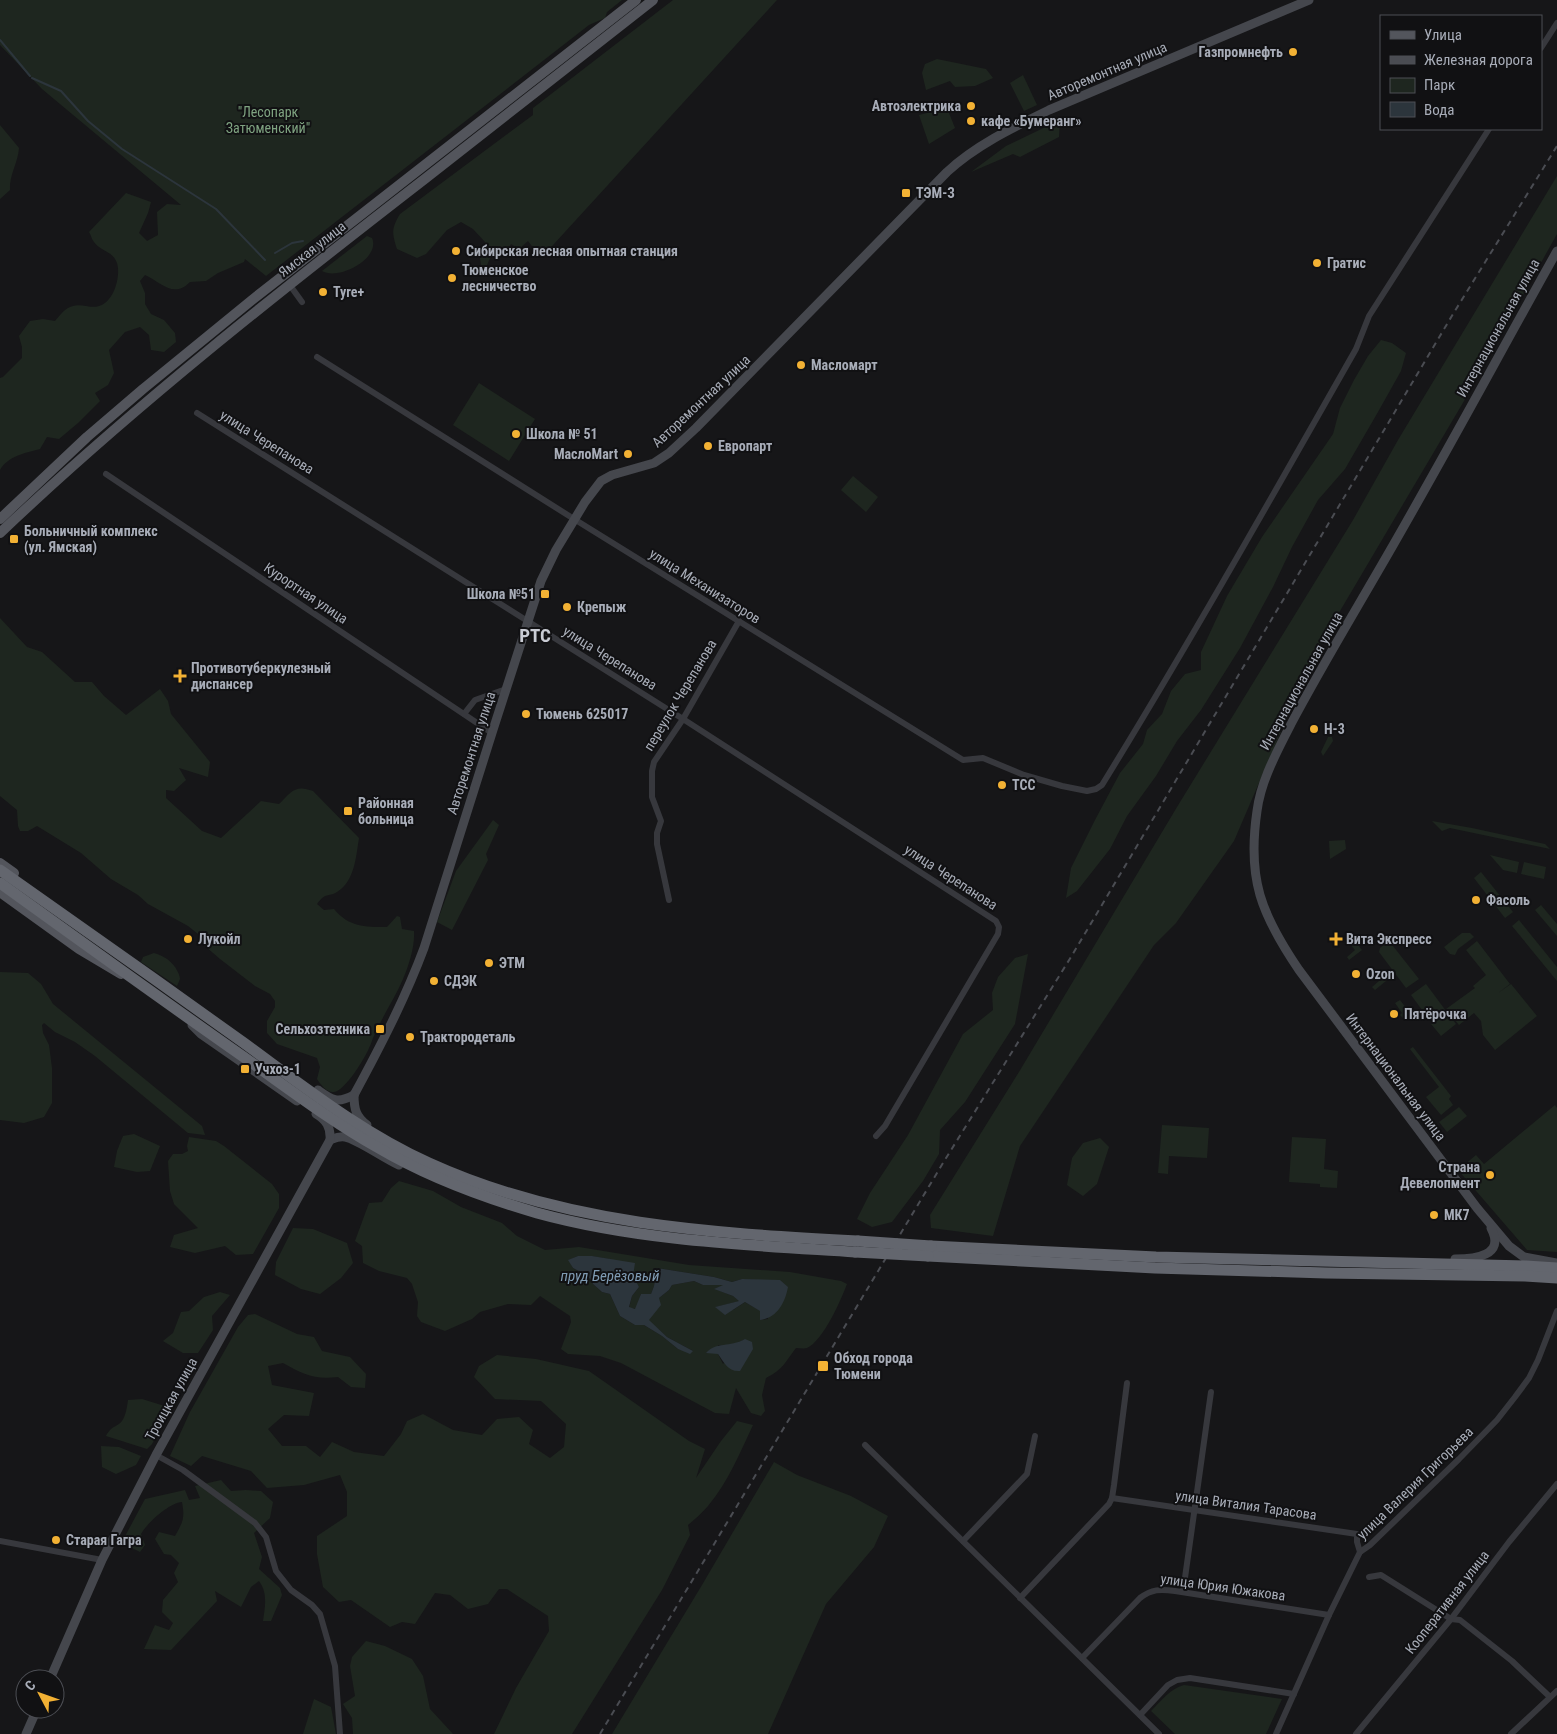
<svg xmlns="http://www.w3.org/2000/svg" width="1557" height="1734" font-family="'Roboto Condensed',sans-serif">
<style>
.green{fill:#1e261f;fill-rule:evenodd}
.water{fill:#2c353c}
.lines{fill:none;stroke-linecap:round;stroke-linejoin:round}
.stream{stroke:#2c353c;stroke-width:2}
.street{stroke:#37383d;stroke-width:6}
.secondary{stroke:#45474d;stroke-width:9}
.primary{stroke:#53555c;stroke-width:10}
.highway{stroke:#63666e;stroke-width:11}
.rail{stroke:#4a4c52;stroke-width:2;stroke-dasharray:6 5;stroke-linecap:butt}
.highway-bridge{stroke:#63666e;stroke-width:11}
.poi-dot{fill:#f2b134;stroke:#111113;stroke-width:2}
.labels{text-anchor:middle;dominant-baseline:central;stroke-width:4;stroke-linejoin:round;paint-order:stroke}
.poi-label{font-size:14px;font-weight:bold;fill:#a8adb8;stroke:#111113;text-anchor:start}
.street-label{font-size:14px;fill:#a8adb8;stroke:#111113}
.park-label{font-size:14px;fill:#7fa381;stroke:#111113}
.water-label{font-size:15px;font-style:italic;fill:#7f9bb3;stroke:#111113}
.district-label{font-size:19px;font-weight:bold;fill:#c9ccd4;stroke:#111113}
</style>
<rect width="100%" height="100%" fill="#161618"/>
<g class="green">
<path d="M0 0H622L607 12 605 18 589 25 266 276 245 259 244 262 218 273 206 281 190 282C173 299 161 282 145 275L140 281 145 293V304L151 314 164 320 175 333 176 342 164 352 151 350 149 335 140 327 125 332 109 350 114 373 108 385 95 393 100 401 78 423 59 439 47 437 40 449C25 453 8 456 0 470V378L3 377 22 358V347L19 336 30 321 43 319 55 321C60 315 65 308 73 306 81 303 91 309 99 306 114 302 121 276 117 263 113 251 100 251 94 242 92 240 91 235 89 232L126 193 151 202 148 213 139 233 147 241 158 235 157 212 167 204 181 205 42 89 0 45Z"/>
<path d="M673 0H777L543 256 538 254 528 241 519 249 511 244 504 257 493 251 485 270 481 265 479 252 485 242 473 229 461 222 447 230 426 254 417 258 397 249C392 233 391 229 400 214L533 115V108Z"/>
<polygon points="937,59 986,69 993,78 975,86 955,87 950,81 926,90 922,73 925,64"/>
<polygon points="1023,75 1037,105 1024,111 1010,83"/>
<polygon points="947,108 955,128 929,144 919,115"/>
<polygon points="1060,120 1059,137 1020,157 1013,154 971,172 1006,146"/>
<path d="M0 125 19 148C18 163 9 175 10 190L0 199Z"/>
<polygon points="1557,176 1557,234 1464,401 1314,655 1234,841 1176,923 1154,945 1020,1146 993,1236 931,1228 930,1215 1019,1072 1177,807 1353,520 1398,440"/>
<path d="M367 236 372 238C381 258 339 281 322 271Z"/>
<polygon points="1381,340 1392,343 1406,353 1401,371 1378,412 1345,469 1318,500 1292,547 1273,587 1240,648 1201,710 1177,741 1156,776 1127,816 1110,849 1077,891 1066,898 1071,868 1095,820 1120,773 1143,744 1147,730 1162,714 1171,691 1185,674 1201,670 1201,652 1227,596 1262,537 1333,434 1340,408 1354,380 1368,356"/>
<polygon points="479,383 535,419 509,461 453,425"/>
<polygon points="853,476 878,497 866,512 841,490"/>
<path d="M0 618 27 647 42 652 75 682H92L104 696 126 715 160 689 168 701 171 714 210 762 208 777 179 768 186 780 174 791 166 790V798L202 831 221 838 261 801 279 804C291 792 295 784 313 791L359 838C356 856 355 881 337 892 327 898 327 891 317 904L324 910 334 909C349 927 364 927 387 927L397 916 400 917 402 929 414 931C415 946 409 965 403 979 395 998 383 1015 375 1034 372 1038 372 1043 369 1048 365 1058 345 1091 334 1092 327 1093 321 1085 317 1079L320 1067 317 1058 277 1044 267 1033V1021L275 1007V1001L270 994 255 986 220 959 205 946 198 934 188 926 148 904 138 895 111 879 81 853 37 826 28 831H20L18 826 17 810 0 796Z"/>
<polygon points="1328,737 1332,737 1333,741 1323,756 1321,752"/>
<polygon points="493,820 499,825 486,854 488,860 452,930 437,922 456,871"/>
<polygon points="1432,821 1472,828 1545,844 1550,849 1450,828 1442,831"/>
<polygon points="1345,840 1346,849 1330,859 1329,841"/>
<polygon points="1490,855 1519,862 1517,873 1503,870"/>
<polygon points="1524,862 1546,867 1544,879 1521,874"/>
<polygon points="1481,872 1513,912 1505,918 1474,878"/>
<polygon points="1541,905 1557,924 1557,936 1535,910"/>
<polygon points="1519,920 1557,967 1557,981 1512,926"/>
<polygon points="1462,933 1470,933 1474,937 1458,949 1455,955 1450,954 1444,947"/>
<polygon points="1353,938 1362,950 1349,960 1347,957 1355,950 1348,942"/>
<polygon points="1389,941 1419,979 1406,988 1379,952 1380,948"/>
<polygon points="1477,941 1510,984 1498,993 1511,984 1537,1016 1495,1050 1483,1035 1481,1021 1474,1013 1459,1025 1446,1009 1475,988 1473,986 1486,975 1466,950"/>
<path d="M154 953C166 956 178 966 180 979L177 986 141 962 143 957Z"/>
<polygon points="1028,954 1015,1024 965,1102 940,1130 939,1154 923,1181 892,1222 872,1227 857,1219 870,1193 908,1135 963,1034 993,1010 992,993 998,977 1015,958"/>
<polygon points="1378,970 1386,981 1375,990 1372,987 1379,981 1373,974"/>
<polygon points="0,972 28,973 41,984 53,1004 202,1126 205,1135 188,1133 95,1056 75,1042 55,1032 44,1023 42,1025 43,1033 49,1045 52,1068 52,1103 44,1117 24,1123 0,1120"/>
<polygon points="1426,984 1446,1011 1431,1022 1411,995"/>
<polygon points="1400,1000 1410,1013 1403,1018 1400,1015 1402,1013 1395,1003"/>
<polygon points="1447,1012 1456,1024 1441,1036 1431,1024"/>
<polygon points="1413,1047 1451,1096 1449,1099 1453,1105 1441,1115 1426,1097 1439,1087 1410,1049"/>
<polygon points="1555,1105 1557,1108 1557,1252 1527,1250 1458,1170 1476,1155 1484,1164"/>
<polygon points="1459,1107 1467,1116 1447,1132 1439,1122"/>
<polygon points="1162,1125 1209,1128 1207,1158 1169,1156 1168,1174 1158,1173"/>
<polygon points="134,1134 160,1146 150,1171 137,1172 114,1167 117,1151 123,1136"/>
<polygon points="189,1137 216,1141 224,1146 272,1184 279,1194 279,1208 253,1254 236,1255 225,1246 195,1253 170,1247 174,1235 198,1228 174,1204 170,1191 168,1161 173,1154 182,1154 188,1151 187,1146"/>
<polygon points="1292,1137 1326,1139 1324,1169 1338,1171 1337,1188 1320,1187 1320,1184 1289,1182"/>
<polygon points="1100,1138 1109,1147 1097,1184 1083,1196 1067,1185 1072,1158 1083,1143"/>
<path d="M399 1181 433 1191 461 1207 502 1223 517 1236 545 1250 579 1247 689 1265 790 1272 841 1281 847 1284C841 1300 823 1341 807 1348 804 1349 800 1348 796 1348 785 1362 784 1369 766 1378L762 1395 765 1411 761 1416 751 1413 736 1388 729 1414 715 1413 621 1363 600 1356 568 1354 561 1349 571 1322 570 1316 540 1296 531 1305 508 1304 480 1312 472 1319 445 1331 421 1322 417 1316 418 1302 412 1284 407 1278 379 1271 363 1263 362 1246 355 1241 369 1203 382 1202 391 1188ZM578 1256H591L609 1259 639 1287 632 1296 629 1308 636 1309 641 1294H651L654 1286 657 1268 714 1277 732 1282 742 1279 757 1280 768 1319 760 1320 761 1311 745 1302 733 1310 716 1307 740 1301 733 1296 715 1289 724 1285H703L694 1281 672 1285 669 1290 659 1298 648 1320 667 1337 693 1351 678 1349 662 1336 644 1325H635L620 1316 610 1294 602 1292 593 1284 588 1276 573 1268 569 1260ZM745 1339 723 1364 718 1354V1345C728 1347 736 1344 745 1339Z"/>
<polygon points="293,1228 313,1229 347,1243 353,1263 341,1278 320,1294 301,1289 275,1275 276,1262"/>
<polygon points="220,1292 230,1295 212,1316 213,1330 198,1353 183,1353 163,1341 173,1333 181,1312 189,1311 204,1297"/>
<path d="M255 1314 297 1334 314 1337 322 1351 350 1357 366 1374 365 1388 351 1387 338 1377C314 1380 303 1374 283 1363L268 1366 272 1385 314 1393 309 1416 284 1415 268 1429 282 1446H306L320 1457 332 1442 354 1452 384 1456 401 1434 407 1421 423 1414 453 1430 482 1435 497 1419 519 1417 533 1430 529 1444 550 1458 564 1447 566 1424 541 1401 495 1399 474 1377 479 1366 497 1355 536 1359 589 1371 689 1441 705 1449 696 1478 721 1441 737 1421 753 1425C740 1453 728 1482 708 1506 702 1513 695 1519 688 1525L690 1535 662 1590 572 1734H494L516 1688 549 1631 548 1616 507 1589H499L488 1604 468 1609 450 1595 435 1593 415 1624 402 1622 390 1627 351 1600 339 1602 323 1587 317 1554V1536L347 1516V1492L340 1475 304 1485 267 1488 251 1471 202 1456 191 1466 170 1456 190 1412 238 1327 248 1315Z"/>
<path d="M142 1399 171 1408 152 1444 147 1449 106 1436C112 1425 116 1428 122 1421 126 1415 127 1407 128 1400Z"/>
<polygon points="101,1446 119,1447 141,1456 136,1465 116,1474 102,1467"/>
<polygon points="774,1462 797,1475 851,1496 888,1516 874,1547 826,1604 768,1734 612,1734 702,1585"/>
<path d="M221 1480 231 1491 246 1490 261 1491 273 1502 270 1518 254 1533 262 1557 259 1569 280 1588 282 1595 271 1621H263C265 1607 268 1593 259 1581L251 1587 241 1607 215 1591 217 1601 171 1650 144 1649 155 1625 169 1630 173 1623 162 1612 163 1600 178 1582 174 1573 179 1563 171 1555 164 1554 155 1539 159 1532 175 1536C183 1522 185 1518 182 1502 169 1503 147 1523 141 1534L145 1545 140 1552 132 1548 123 1540 145 1499 185 1490 189 1500 200 1498 195 1486Z"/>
<polygon points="366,1641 385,1646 412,1659 423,1676 430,1709 453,1734 353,1734 352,1718 343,1704 355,1696 350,1666 352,1657"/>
<path d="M1184 1685 1282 1699 1266 1734H1175L1151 1711C1161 1701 1170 1689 1184 1685Z"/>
<polygon points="314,1699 331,1707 336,1734 303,1734"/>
</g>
<g class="water">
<path d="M578 1256H592L635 1263 633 1276 639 1287 632 1296 629 1307 635 1309 641 1294H651L654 1286 657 1268 714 1277 732 1282 742 1279 780 1280 788 1287C785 1303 777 1318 760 1320V1311L745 1302 725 1315 715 1307 739 1301 733 1296 714 1289 723 1285H703L694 1281 672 1285 669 1290 659 1298 661 1305 649 1320 667 1337 693 1351 690 1354 678 1349 662 1336 644 1325H635L620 1316 610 1294 602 1292 593 1284 588 1276 573 1268 568 1260Z"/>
<path d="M745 1339 752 1342 753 1349 740 1371C728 1372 724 1362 718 1354L706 1353C717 1341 729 1348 745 1339Z"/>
</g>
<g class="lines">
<g class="stream">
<polyline points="0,40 30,76"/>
<polyline points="32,78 61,91 88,121 122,149 216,209 265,260"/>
<polyline points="275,253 292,243 303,241"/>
</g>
<g class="street">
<polyline points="1541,48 1557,23"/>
<polyline points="289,284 302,302"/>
<path d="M317 357 574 519 963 760 983 758 1024 775 1062 786 1087 791 1096 789 1102 785C1190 642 1273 495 1356 349L1369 316 1489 129"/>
<polyline points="197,413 683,719 996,921 999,927 998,934 885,1126 876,1136"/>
<polyline points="106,474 492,733"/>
<polyline points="464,714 475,700 506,689"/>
<polyline points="669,900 657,844 657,833 661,821 652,797 652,771 654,762 683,719 739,621"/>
<polyline points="865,1445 1159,1734"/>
<polyline points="156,1455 183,1470 255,1523 266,1537 276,1571 291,1590 312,1605 320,1614 335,1666 340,1734"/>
<polyline points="1112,1498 1357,1534 1357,1542 1360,1552"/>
<polyline points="0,1541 102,1560"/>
<polyline points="963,1541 1027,1474 1035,1436"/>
<polyline points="1369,1577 1381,1575 1451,1619 1460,1620 1512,1661 1550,1697"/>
<polyline points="1183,1592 1211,1392"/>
<polyline points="1020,1598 1109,1504 1112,1498 1114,1485 1127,1383"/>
<path d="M1082 1658 1140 1598C1152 1589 1160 1589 1175 1591L1329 1615"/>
<polyline points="1140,1715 1168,1685 1177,1680 1190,1678 1294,1694"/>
<polyline points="1276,1734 1329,1615 1360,1552 1370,1545 1459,1459 1497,1420 1515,1397 1529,1378 1538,1360 1557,1311"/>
<polyline points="1356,1734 1451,1619 1509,1542 1557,1484"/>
<polyline points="1511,1734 1557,1691"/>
</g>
<g class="secondary">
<path d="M1557 251C1497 358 1439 467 1377 573 1348 623 1318 673 1291 724 1277 752 1261 780 1257 811 1247 879 1261 914 1299 970L1477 1208 1509 1246 1524 1257 1557 1263"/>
<polyline points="192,1025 201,1034 297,1101"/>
<path d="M318 1090C332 1100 337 1104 354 1095"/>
<path d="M354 1095C380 1047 405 999 424 948L492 733 541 581 556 550 585 502 601 481 612 475 654 463 669 453 696 428 947 172C976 145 1014 127 1049 110L1309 0"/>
<path d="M354 1095C354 1109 356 1117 367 1125"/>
<path d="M330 1140C335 1138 339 1136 345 1137 357 1139 385 1159 399 1165"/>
<path d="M1455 1259C1474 1259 1506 1256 1491 1228"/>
<path d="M50 1679 102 1560 156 1455 330 1140C331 1127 326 1120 316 1114"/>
<polyline points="26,1734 37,1709"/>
</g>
<g class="primary">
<polyline points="0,519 87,437 143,389 252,300 636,0"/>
<path d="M0 533C134 406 280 291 426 178 502 119 577 59 653 0"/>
<polyline points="0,863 14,873"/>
<polyline points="0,892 79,949 121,974"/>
</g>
<g class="highway">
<path d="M0 870C81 927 163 985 244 1043 303 1086 362 1133 429 1163 565 1225 712 1233 858 1241"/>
<path d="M0 883C79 940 158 997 238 1053 284 1085 329 1120 377 1147 426 1176 482 1197 537 1213 639 1241 749 1245 855 1252"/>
<polyline points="931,1246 1156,1257 1526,1266 1557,1268"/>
<polyline points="928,1256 1155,1268 1326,1273 1525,1276 1557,1278"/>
</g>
<polyline class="rail" points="600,1734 943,1163 1071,957 1453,314 1557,146"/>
<g class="highway-bridge">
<polyline points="858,1241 931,1246"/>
<polyline points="855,1252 928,1256"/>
</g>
</g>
<g class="poi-dot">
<circle cx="1293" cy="52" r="5"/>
<circle cx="971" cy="106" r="5"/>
<circle cx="971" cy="121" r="5"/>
<rect x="901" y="188" width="10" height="10" rx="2.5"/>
<circle cx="456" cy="251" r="5"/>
<circle cx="1317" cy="263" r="5"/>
<circle cx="452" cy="278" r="5"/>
<circle cx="323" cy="292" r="5"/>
<circle cx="801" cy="365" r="5"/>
<circle cx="516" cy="434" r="5"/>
<circle cx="708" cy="446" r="5"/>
<circle cx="628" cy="454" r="5"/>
<rect x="9" y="534" width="10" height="10" rx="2.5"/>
<rect x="540" y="589" width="10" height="10" rx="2.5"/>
<circle cx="567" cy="607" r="5"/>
<path d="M177.5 668.5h5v5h5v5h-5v5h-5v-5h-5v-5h5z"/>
<circle cx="526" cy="714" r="5"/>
<circle cx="1314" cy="729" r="5"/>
<circle cx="1002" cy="785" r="5"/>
<rect x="343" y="806" width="10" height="10" rx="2.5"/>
<circle cx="1476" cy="900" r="5"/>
<circle cx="188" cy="939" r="5"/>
<path d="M1333.5 931.5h5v5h5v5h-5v5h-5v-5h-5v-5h5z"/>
<circle cx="489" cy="963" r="5"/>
<circle cx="1356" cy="974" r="5"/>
<circle cx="434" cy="981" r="5"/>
<circle cx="1394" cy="1014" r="5"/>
<rect x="375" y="1024" width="10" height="10" rx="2.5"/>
<circle cx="410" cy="1037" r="5"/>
<rect x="240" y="1064" width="10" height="10" rx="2.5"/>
<circle cx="1490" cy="1175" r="5"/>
<circle cx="1434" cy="1215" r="5"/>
<rect x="817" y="1360" width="12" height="12" rx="2.5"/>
<circle cx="56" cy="1540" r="5"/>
</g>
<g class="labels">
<g class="poi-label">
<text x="1283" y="52" text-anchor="end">Газпромнефть</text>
<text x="961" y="106" text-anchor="end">Автоэлектрика</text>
<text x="981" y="121">кафе «Бумеранг»</text>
<text x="916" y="193">ТЭМ-З</text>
<text x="466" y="251">Сибирская лесная опытная станция</text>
<text x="1327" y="263">Гратис</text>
<text x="462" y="270">Тюменское<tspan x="462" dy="16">лесничество</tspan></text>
<text x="333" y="292">Tyre+</text>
<text x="811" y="365">Масломарт</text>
<text x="526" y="434">Школа № 51</text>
<text x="718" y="446">Европарт</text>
<text x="618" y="454" text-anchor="end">МаслоMart</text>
<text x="24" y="531">Больничный комплекс<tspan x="24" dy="16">(ул. Ямская)</tspan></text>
<text x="535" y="594" text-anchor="end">Школа №51</text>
<text x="577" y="607">Крепыж</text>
<text x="191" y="668">Противотуберкулезный<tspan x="191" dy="16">диспансер</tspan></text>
<text x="536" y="714">Тюмень 625017</text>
<text x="1324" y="729">Н-3</text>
<text x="1012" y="785">ТСС</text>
<text x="358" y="803">Районная<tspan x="358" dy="16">больница</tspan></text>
<text x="1486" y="900">Фасоль</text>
<text x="198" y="939">Лукойл</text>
<text x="1346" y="939">Вита Экспресс</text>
<text x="499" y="963">ЭТМ</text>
<text x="1366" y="974">Ozon</text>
<text x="444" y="981">СДЭК</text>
<text x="1404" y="1014">Пятёрочка</text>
<text x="370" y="1029" text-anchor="end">Сельхозтехника</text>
<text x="420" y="1037">Трактородеталь</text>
<text x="255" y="1069">Учхоз-1</text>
<text x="1480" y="1167" text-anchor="end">Страна<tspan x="1480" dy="16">Девелопмент</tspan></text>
<text x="1444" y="1215">МК7</text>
<text x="834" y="1358">Обход города<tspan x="834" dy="16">Тюмени</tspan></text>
<text x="66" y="1540">Старая Гагра</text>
</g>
<g class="street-label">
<text transform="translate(1107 71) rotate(-23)">Авторемонтная улица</text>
<text transform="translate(312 249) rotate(-38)">Ямская улица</text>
<text transform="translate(1498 328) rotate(-61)">Интернациональная улица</text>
<text transform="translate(701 401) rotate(-43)">Авторемонтная улица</text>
<text transform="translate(267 442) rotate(32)">улица Черепанова</text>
<text transform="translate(705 586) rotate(32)">улица Механизаторов</text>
<text transform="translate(306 593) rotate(34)">Курортная улица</text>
<text transform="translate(610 658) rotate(32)">улица Черепанова</text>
<text transform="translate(1301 681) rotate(-61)">Интернациональная улица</text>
<text transform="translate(680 695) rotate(-59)">переулок Черепанова</text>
<text transform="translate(471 753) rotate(-72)">Авторемонтная улица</text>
<text transform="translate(951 877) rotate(33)">улица Черепанова</text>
<text transform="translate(1396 1077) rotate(53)">Интернациональная улица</text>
<text transform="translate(171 1399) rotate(-61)">Троицкая улица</text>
<text transform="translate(1415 1483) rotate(-44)">улица Валерия Григорьева</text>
<text transform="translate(1246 1505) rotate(8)">улица Виталия Тарасова</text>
<text transform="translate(1223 1587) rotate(8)">улица Юрия Южакова</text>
<text transform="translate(1447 1602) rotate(-52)">Кооперативная улица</text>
</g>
<g class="park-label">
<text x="268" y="112">"Лесопарк<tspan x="268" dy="16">Затюменский"</tspan></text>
</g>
<g class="water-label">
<text x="610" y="1276">пруд Берёзовый</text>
</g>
<g class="district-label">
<text x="535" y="635">РТС</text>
</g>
</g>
<rect x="1380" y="15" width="162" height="115" fill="#111113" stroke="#4d4f55"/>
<rect x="1390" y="31" width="25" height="8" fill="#53555c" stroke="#4d4f55"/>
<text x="1424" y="40" font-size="15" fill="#a8adb8">Улица</text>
<rect x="1390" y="56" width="25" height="8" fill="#4a4c52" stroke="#4d4f55"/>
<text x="1424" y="65" font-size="15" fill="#a8adb8">Железная дорога</text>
<rect x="1390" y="78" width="25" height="15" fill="#1e261f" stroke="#4d4f55"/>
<text x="1424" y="90" font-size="15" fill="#a8adb8">Парк</text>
<rect x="1390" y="102" width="25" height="15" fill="#2c353c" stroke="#4d4f55"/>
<text x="1424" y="115" font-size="15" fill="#a8adb8">Вода</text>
<g transform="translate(40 1694) rotate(311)"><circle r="24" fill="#111113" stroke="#4d4f55"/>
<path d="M0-4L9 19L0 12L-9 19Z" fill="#f2b134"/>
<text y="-8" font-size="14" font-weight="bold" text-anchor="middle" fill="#a8adb8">С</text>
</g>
</svg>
